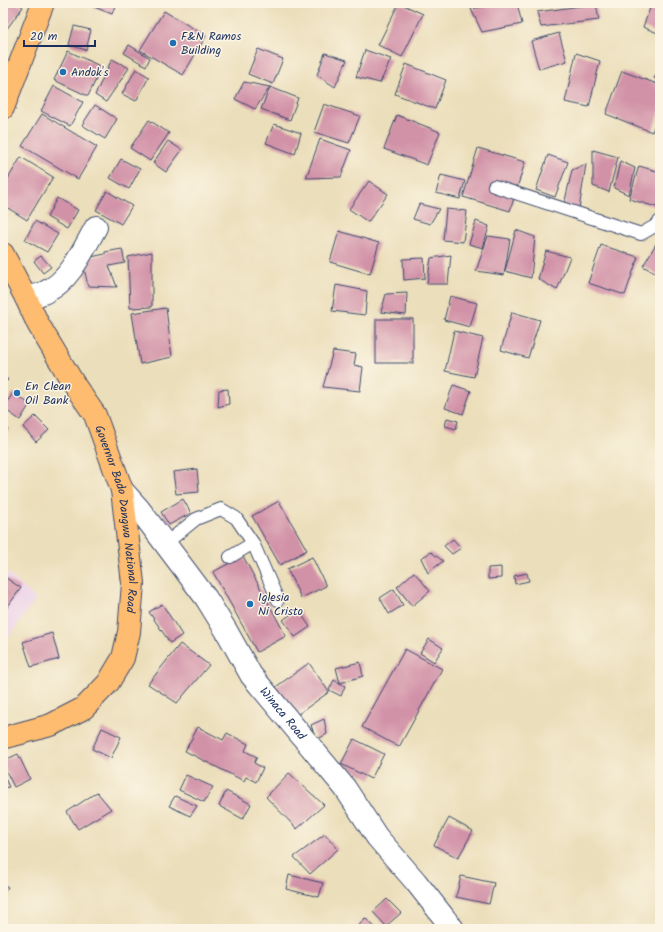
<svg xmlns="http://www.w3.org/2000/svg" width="663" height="932" font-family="Kalam,sans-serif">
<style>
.built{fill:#ebd1eb}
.building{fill:#d191a7}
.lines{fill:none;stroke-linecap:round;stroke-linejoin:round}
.service-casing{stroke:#3a496c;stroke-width:14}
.minor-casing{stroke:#3a496c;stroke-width:24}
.primary-casing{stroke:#3a496c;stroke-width:24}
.trunk-casing{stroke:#3a496c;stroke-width:24}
.service{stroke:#fff;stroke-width:12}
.minor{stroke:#fff;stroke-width:22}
.primary{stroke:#febc70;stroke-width:22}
.trunk{stroke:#febc70;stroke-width:22}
.poi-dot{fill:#1f6fb2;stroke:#fcf5e5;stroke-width:1.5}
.labels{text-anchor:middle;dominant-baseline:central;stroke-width:3;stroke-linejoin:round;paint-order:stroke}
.poi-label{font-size:12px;fill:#1b2f5e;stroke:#fcf5e5;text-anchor:start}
.street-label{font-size:12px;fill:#1b2f5e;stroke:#fcf5e5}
</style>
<rect width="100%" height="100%" fill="#fcf5e5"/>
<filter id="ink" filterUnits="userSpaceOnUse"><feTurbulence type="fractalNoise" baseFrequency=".025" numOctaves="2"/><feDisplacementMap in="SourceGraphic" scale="8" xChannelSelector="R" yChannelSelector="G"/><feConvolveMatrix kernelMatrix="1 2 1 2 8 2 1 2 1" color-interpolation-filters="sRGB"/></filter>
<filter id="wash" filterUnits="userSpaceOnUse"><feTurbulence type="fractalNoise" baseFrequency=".012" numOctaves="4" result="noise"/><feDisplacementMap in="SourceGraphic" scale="16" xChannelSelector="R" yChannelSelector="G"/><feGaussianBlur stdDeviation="0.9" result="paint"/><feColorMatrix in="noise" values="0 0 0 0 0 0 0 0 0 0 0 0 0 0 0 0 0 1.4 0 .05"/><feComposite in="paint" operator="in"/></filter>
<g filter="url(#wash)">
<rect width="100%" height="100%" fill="#ebdeba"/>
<polygon class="built" points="3,569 36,599 3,645"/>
<g id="blocks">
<g class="building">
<polygon points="3,3 17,3 23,7 3,34"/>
<polygon points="84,3 116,3 112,14"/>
<polygon points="399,3 423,14 402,57 378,45"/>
<polygon points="505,3 517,3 522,24 482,32 471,9"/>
<polygon points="652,3 660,3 660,34 643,27"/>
<polygon points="596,4 599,20 541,27 537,12"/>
<polygon points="164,11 206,36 183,75 140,50"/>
<polygon points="74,26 91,30 86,50 69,45"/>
<polygon points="559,33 567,61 539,69 531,41"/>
<polygon points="129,45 150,58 146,66 124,53"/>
<polygon points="258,49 283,59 273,84 248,74"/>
<polygon points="365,50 391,59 380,83 356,77"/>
<polygon points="68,51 102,67 88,96 54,80"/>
<polygon points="325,53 347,60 335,87 317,75"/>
<polygon points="576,53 600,61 589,107 565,102"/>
<polygon points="112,59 129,68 106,102 95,95"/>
<polygon points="406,64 446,80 435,109 395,94"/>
<polygon points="136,69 149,77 136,101 122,94"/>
<polygon points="660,69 660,81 654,78"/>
<polygon points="622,71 660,85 660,111 652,132 606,114"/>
<polygon points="244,82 270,87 255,109 235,99"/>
<polygon points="54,86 83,102 70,126 41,111"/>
<polygon points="270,87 298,98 290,120 261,109"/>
<polygon points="324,104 360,116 349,143 314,132"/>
<polygon points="95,105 117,119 105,139 82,125"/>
<polygon points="42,114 97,147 78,179 22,146"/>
<polygon points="397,115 440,132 427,165 384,149"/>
<polygon points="149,120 169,133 150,161 130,148"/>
<polygon points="274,124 301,133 295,154 266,143"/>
<polygon points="320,139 351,150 341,177 306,178"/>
<polygon points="168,141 182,150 166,172 153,163"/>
<polygon points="478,148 525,162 510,211 463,197"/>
<polygon points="593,150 618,157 609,192 593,186"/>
<polygon points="548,155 568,162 555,197 536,190"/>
<polygon points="21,157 53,177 27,220 3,205 3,187"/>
<polygon points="121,159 140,169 129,189 110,178"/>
<polygon points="620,161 635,168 629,195 614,188"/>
<polygon points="586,164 579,209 564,205 572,170"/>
<polygon points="639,166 660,172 660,208 629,199"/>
<polygon points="441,175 465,181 460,199 436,193"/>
<polygon points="369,181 388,194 368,222 349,209"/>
<polygon points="107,191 132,206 121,224 96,210"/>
<polygon points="57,198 78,210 67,229 47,217"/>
<polygon points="419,204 439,209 430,224 413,219"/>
<polygon points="446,209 467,211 463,242 443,240"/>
<polygon points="35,221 58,234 47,252 25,240"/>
<polygon points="476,221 489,226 483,248 469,244"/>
<polygon points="516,230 535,237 531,278 505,271"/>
<polygon points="339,231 379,243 370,274 330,262"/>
<polygon points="488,236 510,239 504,275 476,271"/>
<polygon points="660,237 660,276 643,266"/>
<polygon points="601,245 638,257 625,295 588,283"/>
<polygon points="122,249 125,263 109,266 117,287 88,286 82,259 105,254 105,252"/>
<polygon points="546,251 570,257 557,290 538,279"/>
<polygon points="152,252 152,307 130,308 128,257"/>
<polygon points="451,255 448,284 427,284 431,258"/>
<polygon points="41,256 51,267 43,273 34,261"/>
<polygon points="424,258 425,278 404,280 403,259"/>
<polygon points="336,285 367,291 365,315 332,311"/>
<polygon points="407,293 406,315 381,312 386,294"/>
<polygon points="450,296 477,303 470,327 444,320"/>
<polygon points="166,308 172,357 140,364 132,313"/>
<polygon points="512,312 540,320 528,358 501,350"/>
<rect x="376" y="319" width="37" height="44"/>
<polygon points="454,331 483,338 474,377 445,371"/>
<polygon points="333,351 356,354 354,365 363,367 360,391 323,387"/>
<polygon points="3,374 8,380 3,384"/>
<polygon points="453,385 471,391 463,414 445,408"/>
<polygon points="228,389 229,404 218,407 219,390"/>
<polygon points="13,393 30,404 20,420 3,408"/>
<polygon points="35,416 49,430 36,442 23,427"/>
<polygon points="447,418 458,421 456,429 445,426"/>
<polygon points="3,426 8,429 3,438"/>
<polygon points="197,469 199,492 176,494 173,472"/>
<polygon points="183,499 191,513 169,525 161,512"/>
<polygon points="279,501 307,550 280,565 252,516"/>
<polygon points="453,539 461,548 452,554 444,546"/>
<polygon points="431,552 443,561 428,573 421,558"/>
<polygon points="243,556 286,636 257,652 213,572"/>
<polygon points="312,557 326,586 301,598 287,569"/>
<polygon points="501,567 501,578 488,579 488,568"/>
<polygon points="414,572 430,591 412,606 397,587"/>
<polygon points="527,573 529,581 515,584 514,576"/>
<polygon points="3,576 21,588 3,613"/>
<polygon points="394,589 403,605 389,614 380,598"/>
<polygon points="162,604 182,635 170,643 149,612"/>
<polygon points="298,609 310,627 295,637 283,620"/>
<polygon points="52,633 59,659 31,667 23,642"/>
<polygon points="429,639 443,648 434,662 420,653"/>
<polygon points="180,644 209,665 177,703 148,684"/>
<polygon points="405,649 442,669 399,747 362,727"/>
<polygon points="360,662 363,676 340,683 336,668"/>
<polygon points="309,663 329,692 294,717 273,689"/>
<polygon points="334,680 345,686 341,696 329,690"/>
<polygon points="324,719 327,734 316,740 311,725"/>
<polygon points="198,727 223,740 227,733 248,744 245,751 257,757 254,763 263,768 256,782 246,777 244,781 185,751"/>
<polygon points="102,728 121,737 111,758 92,749"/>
<polygon points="354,739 384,754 371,779 341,764"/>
<polygon points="18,754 30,779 14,787 3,765 3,761"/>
<polygon points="289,773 324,805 297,829 266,797"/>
<polygon points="3,774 9,787 3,788"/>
<polygon points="186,775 213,787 204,802 179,790"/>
<polygon points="226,791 251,804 243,819 219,806"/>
<polygon points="97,792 111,809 78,829 67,812"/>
<polygon points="175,796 197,806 190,816 169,806"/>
<polygon points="449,818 473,831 458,858 434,845"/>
<polygon points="325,834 338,849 310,874 294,857"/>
<polygon points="289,875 323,883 319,897 286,889"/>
<polygon points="461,876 494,883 489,904 456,897"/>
<polygon points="3,884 8,887 3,894"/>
<polygon points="387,899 401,913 386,926 373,912"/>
<polygon points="365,918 377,929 356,929"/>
</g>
</g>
</g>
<g filter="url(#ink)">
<use href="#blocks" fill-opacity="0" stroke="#3a496c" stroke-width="1"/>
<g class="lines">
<g class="service-casing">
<g id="service">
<polyline points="494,186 641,234 655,226 660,221"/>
<polyline points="165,544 196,519 221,509 236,518 253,543 278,600"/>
<polyline points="230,557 253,543"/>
</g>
</g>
<g class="minor-casing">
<g id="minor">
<path d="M26 298C33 296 41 295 47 291 70 281 84 248 96 227"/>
<path id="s1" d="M122 490 139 509 206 598 227 632 251 675 345 788 377 837 416 882 453 929"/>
</g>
</g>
<g class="primary-casing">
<g id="primary">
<path id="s2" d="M3 254 26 298 38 324 75 386 95 415 122 490 133 583 129 632 123 658 108 683 84 708 51 725 3 738"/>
</g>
</g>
<g class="trunk-casing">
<polyline id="trunk" points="3,108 43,3"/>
</g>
<use href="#service" class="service"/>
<use href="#minor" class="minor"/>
<use href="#primary" class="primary"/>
<use href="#trunk" class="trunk"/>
</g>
</g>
<g class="poi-dot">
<circle cx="173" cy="43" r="4"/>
<circle cx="63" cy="72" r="4"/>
<circle cx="17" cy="393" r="4"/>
<circle cx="250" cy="604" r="4"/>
</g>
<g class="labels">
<g class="poi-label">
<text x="181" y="36">F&amp;N Ramos<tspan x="181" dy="14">Building</tspan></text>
<text x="71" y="72">Andok's</text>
<text x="25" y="386">En Clean<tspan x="25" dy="14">Oil Bank</tspan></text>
<text x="258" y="597">Iglesia<tspan x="258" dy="14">Ni Cristo</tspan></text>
</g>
<g class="street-label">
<text stroke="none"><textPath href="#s2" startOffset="293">Governor Bado Dangwa National Road</textPath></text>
<text stroke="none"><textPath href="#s1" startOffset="276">Winaca Road</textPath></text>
</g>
</g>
<rect width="663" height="932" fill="none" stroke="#fcf5e5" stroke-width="16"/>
<path d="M24 40v6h71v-6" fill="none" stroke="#1b2f5e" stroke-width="2"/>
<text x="30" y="40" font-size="12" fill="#1b2f5e" stroke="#fcf5e5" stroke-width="3" paint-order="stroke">20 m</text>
</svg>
